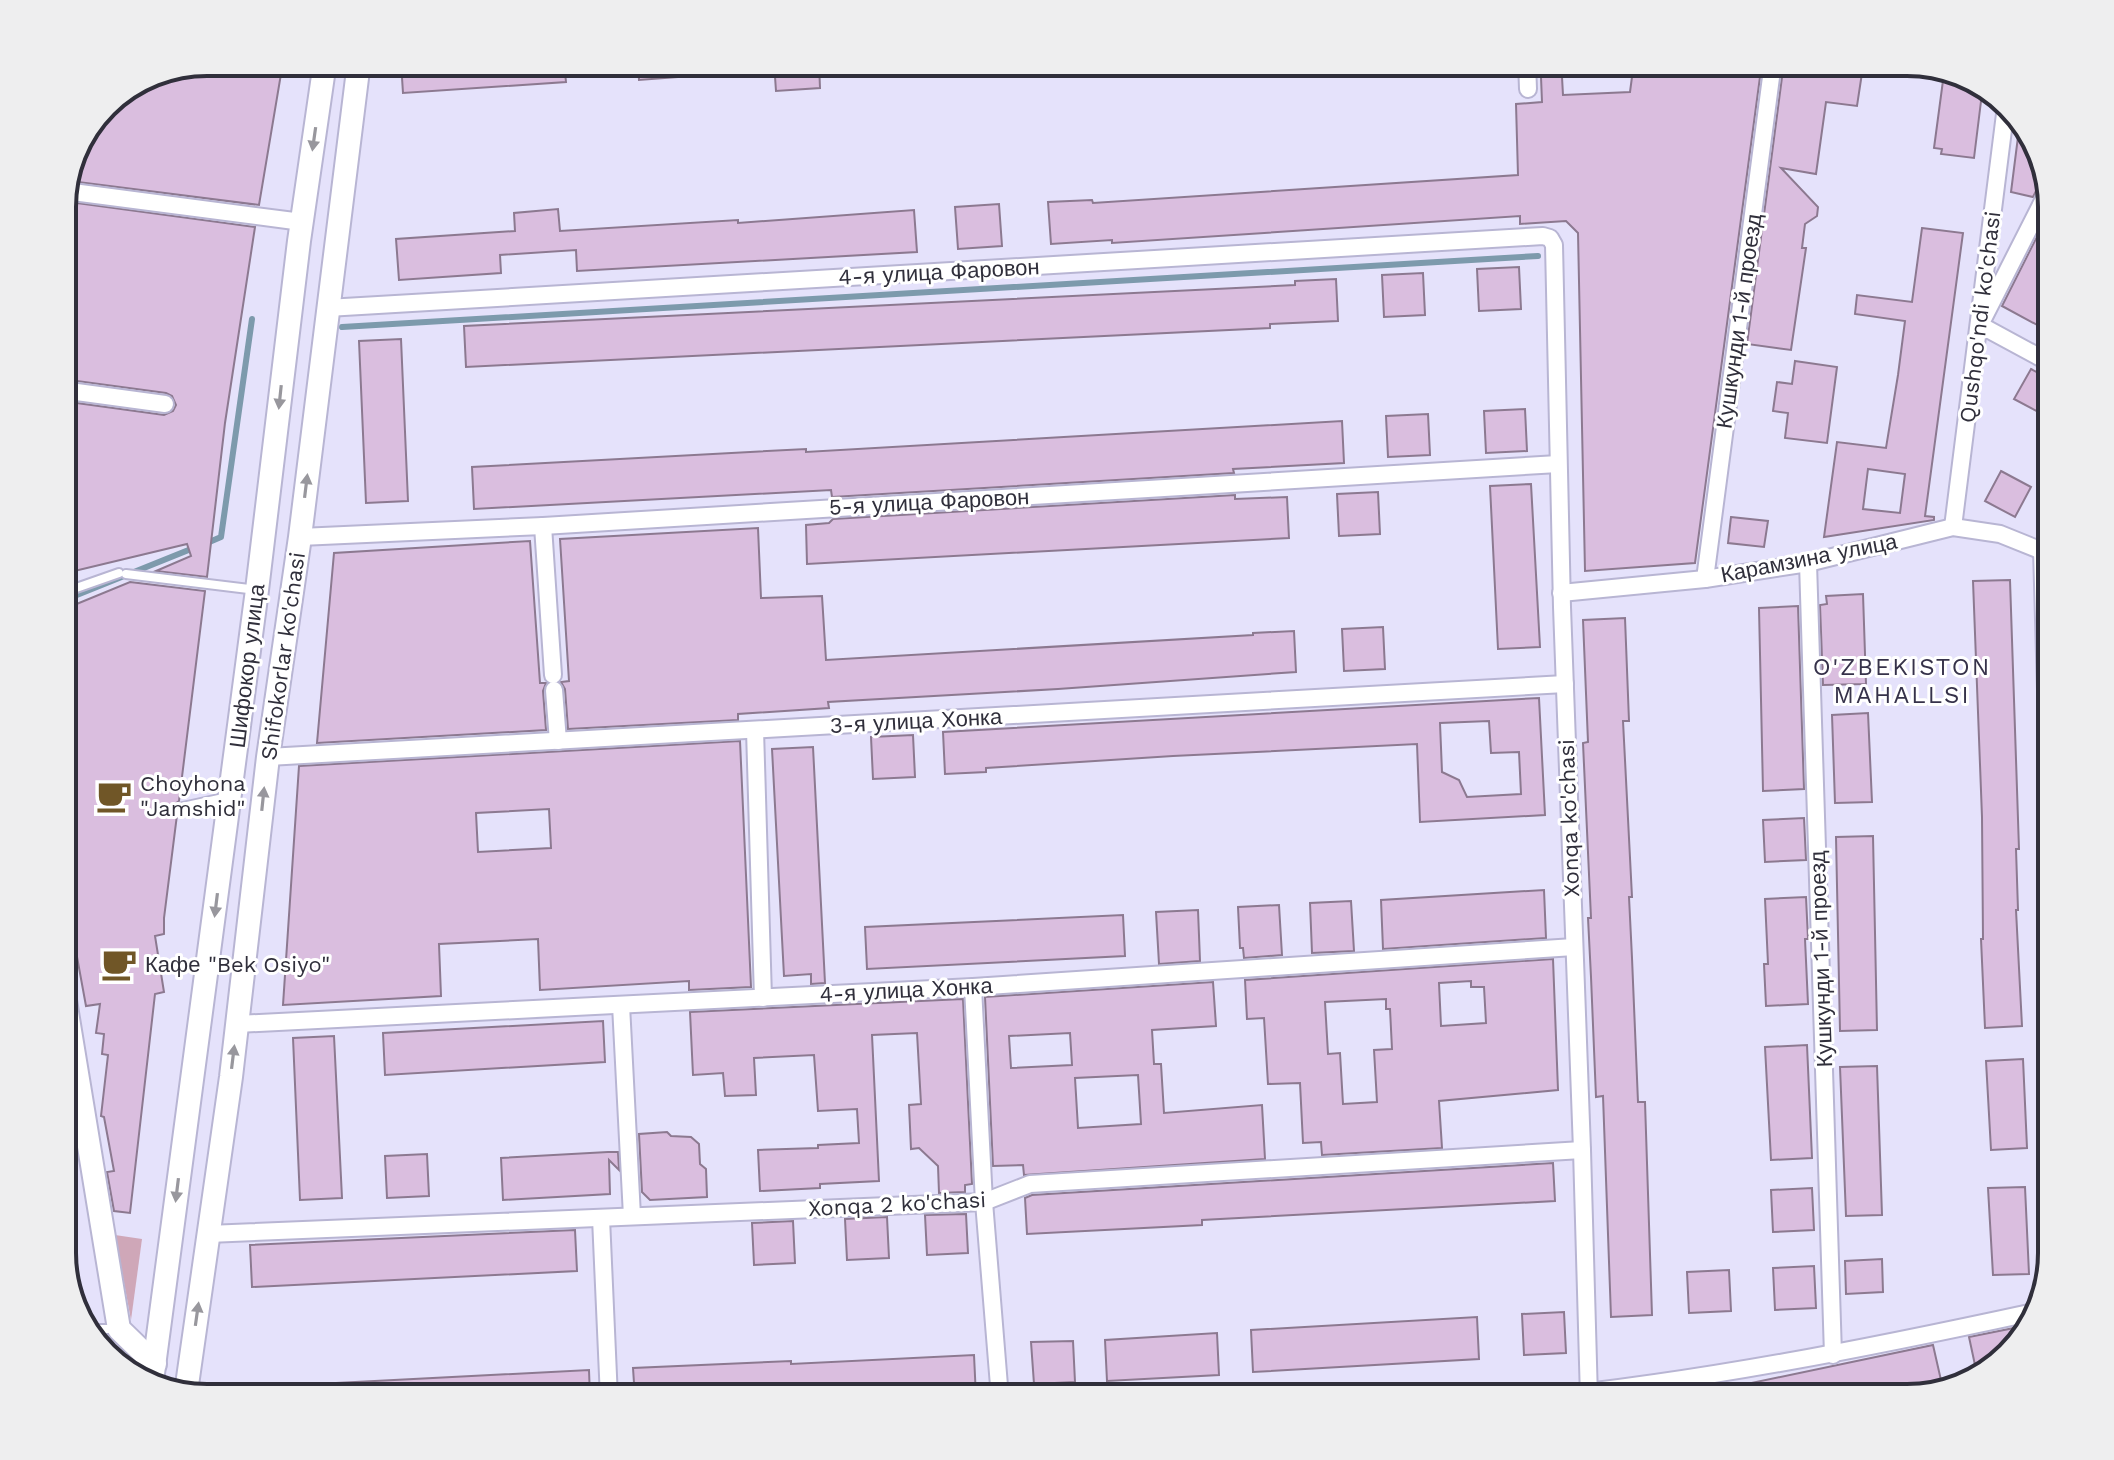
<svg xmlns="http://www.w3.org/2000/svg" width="2114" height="1460" font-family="'Work Sans',sans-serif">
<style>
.green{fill:#cfa7b8}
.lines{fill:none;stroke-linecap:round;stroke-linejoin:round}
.stream{stroke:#7d9aac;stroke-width:6}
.building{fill:#dabedf;stroke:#8c7990;stroke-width:2;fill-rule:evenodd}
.lane-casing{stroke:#b8b5d3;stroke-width:12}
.street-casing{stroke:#b8b5d3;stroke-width:20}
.secondary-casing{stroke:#b8b5d3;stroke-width:26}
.lane{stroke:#fff;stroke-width:8}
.street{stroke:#fff;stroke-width:16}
.secondary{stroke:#fff;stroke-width:22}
.oneway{fill:#98979d}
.labels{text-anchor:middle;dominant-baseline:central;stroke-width:6;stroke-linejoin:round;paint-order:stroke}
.street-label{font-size:22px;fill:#302f3b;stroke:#fff}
.poi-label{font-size:22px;fill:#302f3b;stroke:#fff;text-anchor:start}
.neighbourhood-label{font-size:24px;letter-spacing:2px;fill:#36324a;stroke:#fff}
.rim{fill:none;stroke:#302f3b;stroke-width:4}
</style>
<rect width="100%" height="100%" fill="#e5e2fb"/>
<polygon class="green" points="115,1235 142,1239 131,1320"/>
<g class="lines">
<g class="stream">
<polyline points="342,327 1538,256"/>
<polyline points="207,543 221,537 252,319"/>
<polyline points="62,601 196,547"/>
</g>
</g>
<g class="building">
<polygon points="207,62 283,62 259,205 70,181 105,104 152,73"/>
<polygon points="401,62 564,62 566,82 403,93"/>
<polygon points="638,62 717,62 717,74 639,80"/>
<polygon points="774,62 819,62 820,88 776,91"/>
<polygon points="1634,62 1762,62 1695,563 1585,571 1578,233 1566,221 1520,224 1520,216 1112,243 1112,240 1051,244 1048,202 1092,200 1093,203 1518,175 1516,104 1542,102 1541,77 1562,77 1563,95 1630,92"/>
<polygon points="1784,62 1830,62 1829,69 1862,73 1857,106 1826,102 1816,174 1781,168 1818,207 1817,216 1805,224 1802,248 1806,248 1791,350 1747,344"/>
<polygon points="1944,73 1983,85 1974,158 1941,154 1942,149 1934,148"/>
<polygon points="2020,121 2033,135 2045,181 2039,185 2033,197 2011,192"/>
<polygon points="62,201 255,227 225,423 207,577 156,571 191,556 187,544 62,574 62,401 164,415 173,411 176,405 172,396 166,393 62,379"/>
<polygon points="999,204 1002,246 958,249 955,207"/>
<polygon points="2052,207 2052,302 2039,326 2002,306"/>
<polygon points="558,209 560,231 738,220 738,223 914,210 917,252 577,271 576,250 500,255 501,273 399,280 396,239 515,231 514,213"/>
<path d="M1922 228 1963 233 1925 516 1934 517V520L1824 537 1837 442 1886 448 1898 375 1905 321 1855 314 1857 295 1912 302ZM1868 469 1905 474 1900 513 1863 509Z"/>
<polygon points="1519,267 1521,309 1479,311 1477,269"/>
<polygon points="1423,273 1425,315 1384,317 1382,275"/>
<polygon points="1336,279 1338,321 1270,324 1270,328 466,367 464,326 1295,285 1295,281"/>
<polygon points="401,339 408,501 366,503 359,341"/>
<polygon points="1795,361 1837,367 1827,443 1785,438 1788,413 1773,411 1777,382 1792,384"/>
<polygon points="2031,369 2052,380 2052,400 2044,415 2014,399"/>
<polygon points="1525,409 1527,451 1486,453 1484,411"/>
<polygon points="1428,414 1430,455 1388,457 1386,416"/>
<polygon points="1342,421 1344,463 1233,469 1234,473 832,497 831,490 474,509 472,467 806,449 806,452"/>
<polygon points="2001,471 2031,487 2015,517 1985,501"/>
<polygon points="1531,484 1540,647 1498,649 1490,486"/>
<polygon points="1378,492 1380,534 1339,536 1337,494"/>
<polygon points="1235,495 1235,499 1287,497 1289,538 807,564 806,525 829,523 833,519"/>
<polygon points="1731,517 1768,521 1764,547 1728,543"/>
<polygon points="758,528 761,598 822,596 826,660 1253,635 1253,633 1294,631 1296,672 1058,689 828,702 829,708 738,714 738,720 568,729 565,689 561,682 569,681 560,539"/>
<polygon points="530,541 540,683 546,683 543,691 546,730 317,743 334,553"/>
<polygon points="2010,580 2019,849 2016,849 2018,910 2016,910 2022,1026 1985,1028 1981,939 1983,939 1982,817 1973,581"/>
<polygon points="130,582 205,591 179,801 171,807 172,812 177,815 164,918 164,934 155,936 164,992 155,994 130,1213 114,1211 107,1172 114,1171 104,1117 101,1116 108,1055 102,1054 104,1034 96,1033 100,1004 86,1006 62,875 62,610"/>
<polygon points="1863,594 1866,684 1823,685 1820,605 1827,604 1826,596"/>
<polygon points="1798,606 1804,789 1763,791 1759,608"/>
<polygon points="1625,618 1629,721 1623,721 1632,897 1629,897 1632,958 1638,1102 1645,1102 1652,1315 1611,1317 1603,1096 1596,1097 1591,977 1588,918 1591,918 1583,743 1588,742 1583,620"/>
<polygon points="1383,627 1385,669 1344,671 1342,629"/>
<path d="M1539 698 1545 815 1420 822 1417 744 1173 756 986 768V772L945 774 943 732ZM1489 721 1491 753 1519 752 1521 794 1467 797 1459 780 1442 772 1440 723Z"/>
<polygon points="1868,713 1872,802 1835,803 1832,715"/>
<polygon points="913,735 915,777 873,779 871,737"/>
<path d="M740 741 751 987 689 990V981L540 990 538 939 439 944 441 996 283 1005 299 766ZM549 809 551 848 478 852 476 813Z"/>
<polygon points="813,747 825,983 811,984 811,974 784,976 772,749"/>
<polygon points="1804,818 1806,860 1765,862 1763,820"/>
<polygon points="1873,836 1877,1030 1840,1031 1836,837"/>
<polygon points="1544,890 1546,938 1383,949 1381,900"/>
<polygon points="1806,897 1808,939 1805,939 1808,1004 1766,1006 1764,964 1768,964 1765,899"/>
<polygon points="1351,901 1354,951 1312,953 1310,903"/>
<polygon points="1279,905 1282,955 1244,958 1243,948 1240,948 1238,907"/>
<polygon points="1198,910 1200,961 1159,964 1156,912"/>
<polygon points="1123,915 1125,956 867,969 865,927"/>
<path d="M1553 959 1558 1090 1439 1101 1442 1148 1322 1155 1321 1142 1303 1143 1300 1083 1268 1084 1264 1018 1247 1019 1245 980ZM1471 981V987H1484L1486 1023 1441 1026 1439 983ZM1386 999V1009H1390L1392 1049 1374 1050 1377 1102 1343 1104 1340 1053 1328 1054 1325 1002Z"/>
<path d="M1213 982 1216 1026 1152 1030 1154 1064H1161L1164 1113 1262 1105 1265 1159 1024 1175 1023 1165 993 1166 985 997ZM1070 1033 1072 1065 1011 1068 1009 1036ZM1138 1075 1141 1124 1078 1128 1075 1078Z"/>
<polygon points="963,999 972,1184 965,1185 965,1192 939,1193 938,1166 919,1148 911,1149 909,1105 921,1104 917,1033 872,1035 879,1181 820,1184 820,1188 760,1191 758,1150 818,1148 818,1145 859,1143 857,1109 818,1111 814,1055 754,1058 756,1095 725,1096 723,1073 693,1075 690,1012"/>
<polygon points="603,1021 605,1062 385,1075 383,1033"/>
<polygon points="334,1036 342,1198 300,1200 293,1038"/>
<polygon points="1807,1045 1812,1158 1771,1160 1765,1047"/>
<polygon points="2023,1059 2027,1148 1991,1150 1986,1061"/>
<polygon points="1877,1066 1882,1215 1846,1216 1840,1067"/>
<polygon points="667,1132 671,1136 691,1137 699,1144 700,1164 706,1169 707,1197 650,1200 642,1192 639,1134"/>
<polygon points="608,1152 618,1152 619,1170 609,1160 610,1194 503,1200 501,1158"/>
<polygon points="427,1154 429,1196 387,1198 385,1156"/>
<polygon points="1553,1163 1555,1201 1202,1220 1202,1225 1027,1234 1025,1198 1032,1195"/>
<polygon points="2025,1187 2029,1274 1993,1275 1988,1188"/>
<polygon points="1812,1188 1814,1230 1773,1232 1771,1190"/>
<polygon points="966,1214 968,1253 927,1255 925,1215"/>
<polygon points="887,1217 889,1258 847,1260 845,1219"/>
<polygon points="793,1221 795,1263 754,1265 752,1223"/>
<polygon points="575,1230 577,1271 252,1287 250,1245"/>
<polygon points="1882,1259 1883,1292 1846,1294 1845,1261"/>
<polygon points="1814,1266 1816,1308 1775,1310 1773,1268"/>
<polygon points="1729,1270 1731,1311 1689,1313 1687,1272"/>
<polygon points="1564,1312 1566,1353 1524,1355 1522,1314"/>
<polygon points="1477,1317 1479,1359 1253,1372 1251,1330"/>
<polygon points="2014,1328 2018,1343 1978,1379 1969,1337"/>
<polygon points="1217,1333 1219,1375 1107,1381 1105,1340"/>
<polygon points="1073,1341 1075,1382 1034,1384 1031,1342"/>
<polygon points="1933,1345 1943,1389 1908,1398 1904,1395 1889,1398 1714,1398 1713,1391"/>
<polygon points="974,1355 976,1397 635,1398 633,1368 791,1361 791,1364"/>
<polygon points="589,1370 590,1398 298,1398 298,1385"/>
</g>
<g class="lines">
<g class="lane-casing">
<g id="lane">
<polyline points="126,574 257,590"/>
<polyline points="62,593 119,573"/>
<polyline points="178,808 228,797"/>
<polyline points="85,1329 116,1329"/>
</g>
</g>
<g class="street-casing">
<g id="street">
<polyline points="1527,62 1528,89"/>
<polyline points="65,191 302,222"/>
<polyline points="2048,191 1980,325 2052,364"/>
<polyline points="327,308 1543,236 1550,238 1554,245 1562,607 1582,1150 1589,1398"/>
<polyline points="62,390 165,404"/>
<polyline points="543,526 553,675"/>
<polyline points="1953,527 2006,106"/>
<polyline points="300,537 543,526 1558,464"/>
<polyline points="2042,549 2052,903"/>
<polyline points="1808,563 1833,1355"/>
<polyline points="1705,579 1773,62"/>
<polyline points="1561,593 1705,579 1808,563 1953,527 2000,534 2052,555"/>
<polyline points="554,690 558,741"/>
<polyline points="755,730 763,998"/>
<polyline points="268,757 1565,684"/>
<polyline points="973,987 984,1202 1000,1398"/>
<polyline points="621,1005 632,1216"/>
<polyline points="237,1024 973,987 1574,947"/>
<polyline points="601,1218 609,1398"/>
<polyline points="208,1234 984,1202 1030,1184 1582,1150"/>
<polyline points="1256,1398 1331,1393 1351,1398"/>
<path d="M1533 1398C1702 1381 1868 1348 2034 1312"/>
</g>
</g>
<g class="secondary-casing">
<g id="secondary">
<polyline points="62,982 119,1329 155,1364"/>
<polyline points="152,1381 257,590 299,241 325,62"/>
<polyline points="186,1392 231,1077 268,757 300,537 359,62"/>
</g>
</g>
<use href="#lane" class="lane"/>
<use href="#street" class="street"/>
<use href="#secondary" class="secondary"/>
</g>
<defs><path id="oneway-solid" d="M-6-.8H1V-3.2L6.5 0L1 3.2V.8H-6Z" transform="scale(2)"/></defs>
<g class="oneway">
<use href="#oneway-solid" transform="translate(314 139) rotate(98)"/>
<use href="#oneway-solid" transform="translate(280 397) rotate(96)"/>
<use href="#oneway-solid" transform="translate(306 486) rotate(-83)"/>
<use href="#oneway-solid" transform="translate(263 799) rotate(-84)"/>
<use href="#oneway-solid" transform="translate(216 905) rotate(97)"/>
<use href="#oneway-solid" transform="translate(233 1057) rotate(-83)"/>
<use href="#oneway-solid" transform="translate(177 1190) rotate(97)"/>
<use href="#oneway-solid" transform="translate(197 1314) rotate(-82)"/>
</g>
<defs>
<g id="cafe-bare" transform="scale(2.76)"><path d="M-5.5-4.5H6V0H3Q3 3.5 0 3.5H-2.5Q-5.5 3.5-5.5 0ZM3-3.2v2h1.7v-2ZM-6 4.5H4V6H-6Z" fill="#705627" stroke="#fff" stroke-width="2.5" paint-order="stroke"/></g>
</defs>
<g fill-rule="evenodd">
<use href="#cafe-bare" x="114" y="796"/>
<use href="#cafe-bare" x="119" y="964"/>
</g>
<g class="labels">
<g class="street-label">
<text transform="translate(939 272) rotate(-3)">4-я улица Фаровон</text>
<text transform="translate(1980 317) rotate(-83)">Qushqo'ndi ko'chasi</text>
<text transform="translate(1739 321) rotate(-82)">Кушкунди 1-й проезд</text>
<text transform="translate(929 502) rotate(-3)">5-я улица Фаровон</text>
<text transform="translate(1809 558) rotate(-11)">Карамзина улица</text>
<text transform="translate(283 656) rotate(-82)">Shifokorlar ko'chasi</text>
<text transform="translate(247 666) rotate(-83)">Шифокор улица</text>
<text transform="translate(916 721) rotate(-3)">3-я улица Хонка</text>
<text transform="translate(1569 818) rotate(-92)">Xonqa ko'chasi</text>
<text transform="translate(1821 959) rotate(-92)">Кушкунди 1-й проезд</text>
<text transform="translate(906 990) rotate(-3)">4-я улица Хонка</text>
<text transform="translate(897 1204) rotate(-3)">Xonqa 2 ko'chasi</text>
</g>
<g class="poi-label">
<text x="140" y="783">Choyhona<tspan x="140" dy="25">"Jamshid"</tspan></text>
<text x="145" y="964">Кафе "Bek Osiyo"</text>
</g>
<g class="neighbourhood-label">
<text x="1902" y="667">O'ZBEKISTON<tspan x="1902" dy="28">MAHALLSI</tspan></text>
</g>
</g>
<path d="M0 0H2114V1460H0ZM207 76H1907A131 131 0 0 1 2038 207V1253A131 131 0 0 1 1907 1384H207A131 131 0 0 1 76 1253V207A131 131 0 0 1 207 76Z" fill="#eeeeef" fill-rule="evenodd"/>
<path class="rim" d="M207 76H1907A131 131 0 0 1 2038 207V1253A131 131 0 0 1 1907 1384H207A131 131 0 0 1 76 1253V207A131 131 0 0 1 207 76Z"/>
</svg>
